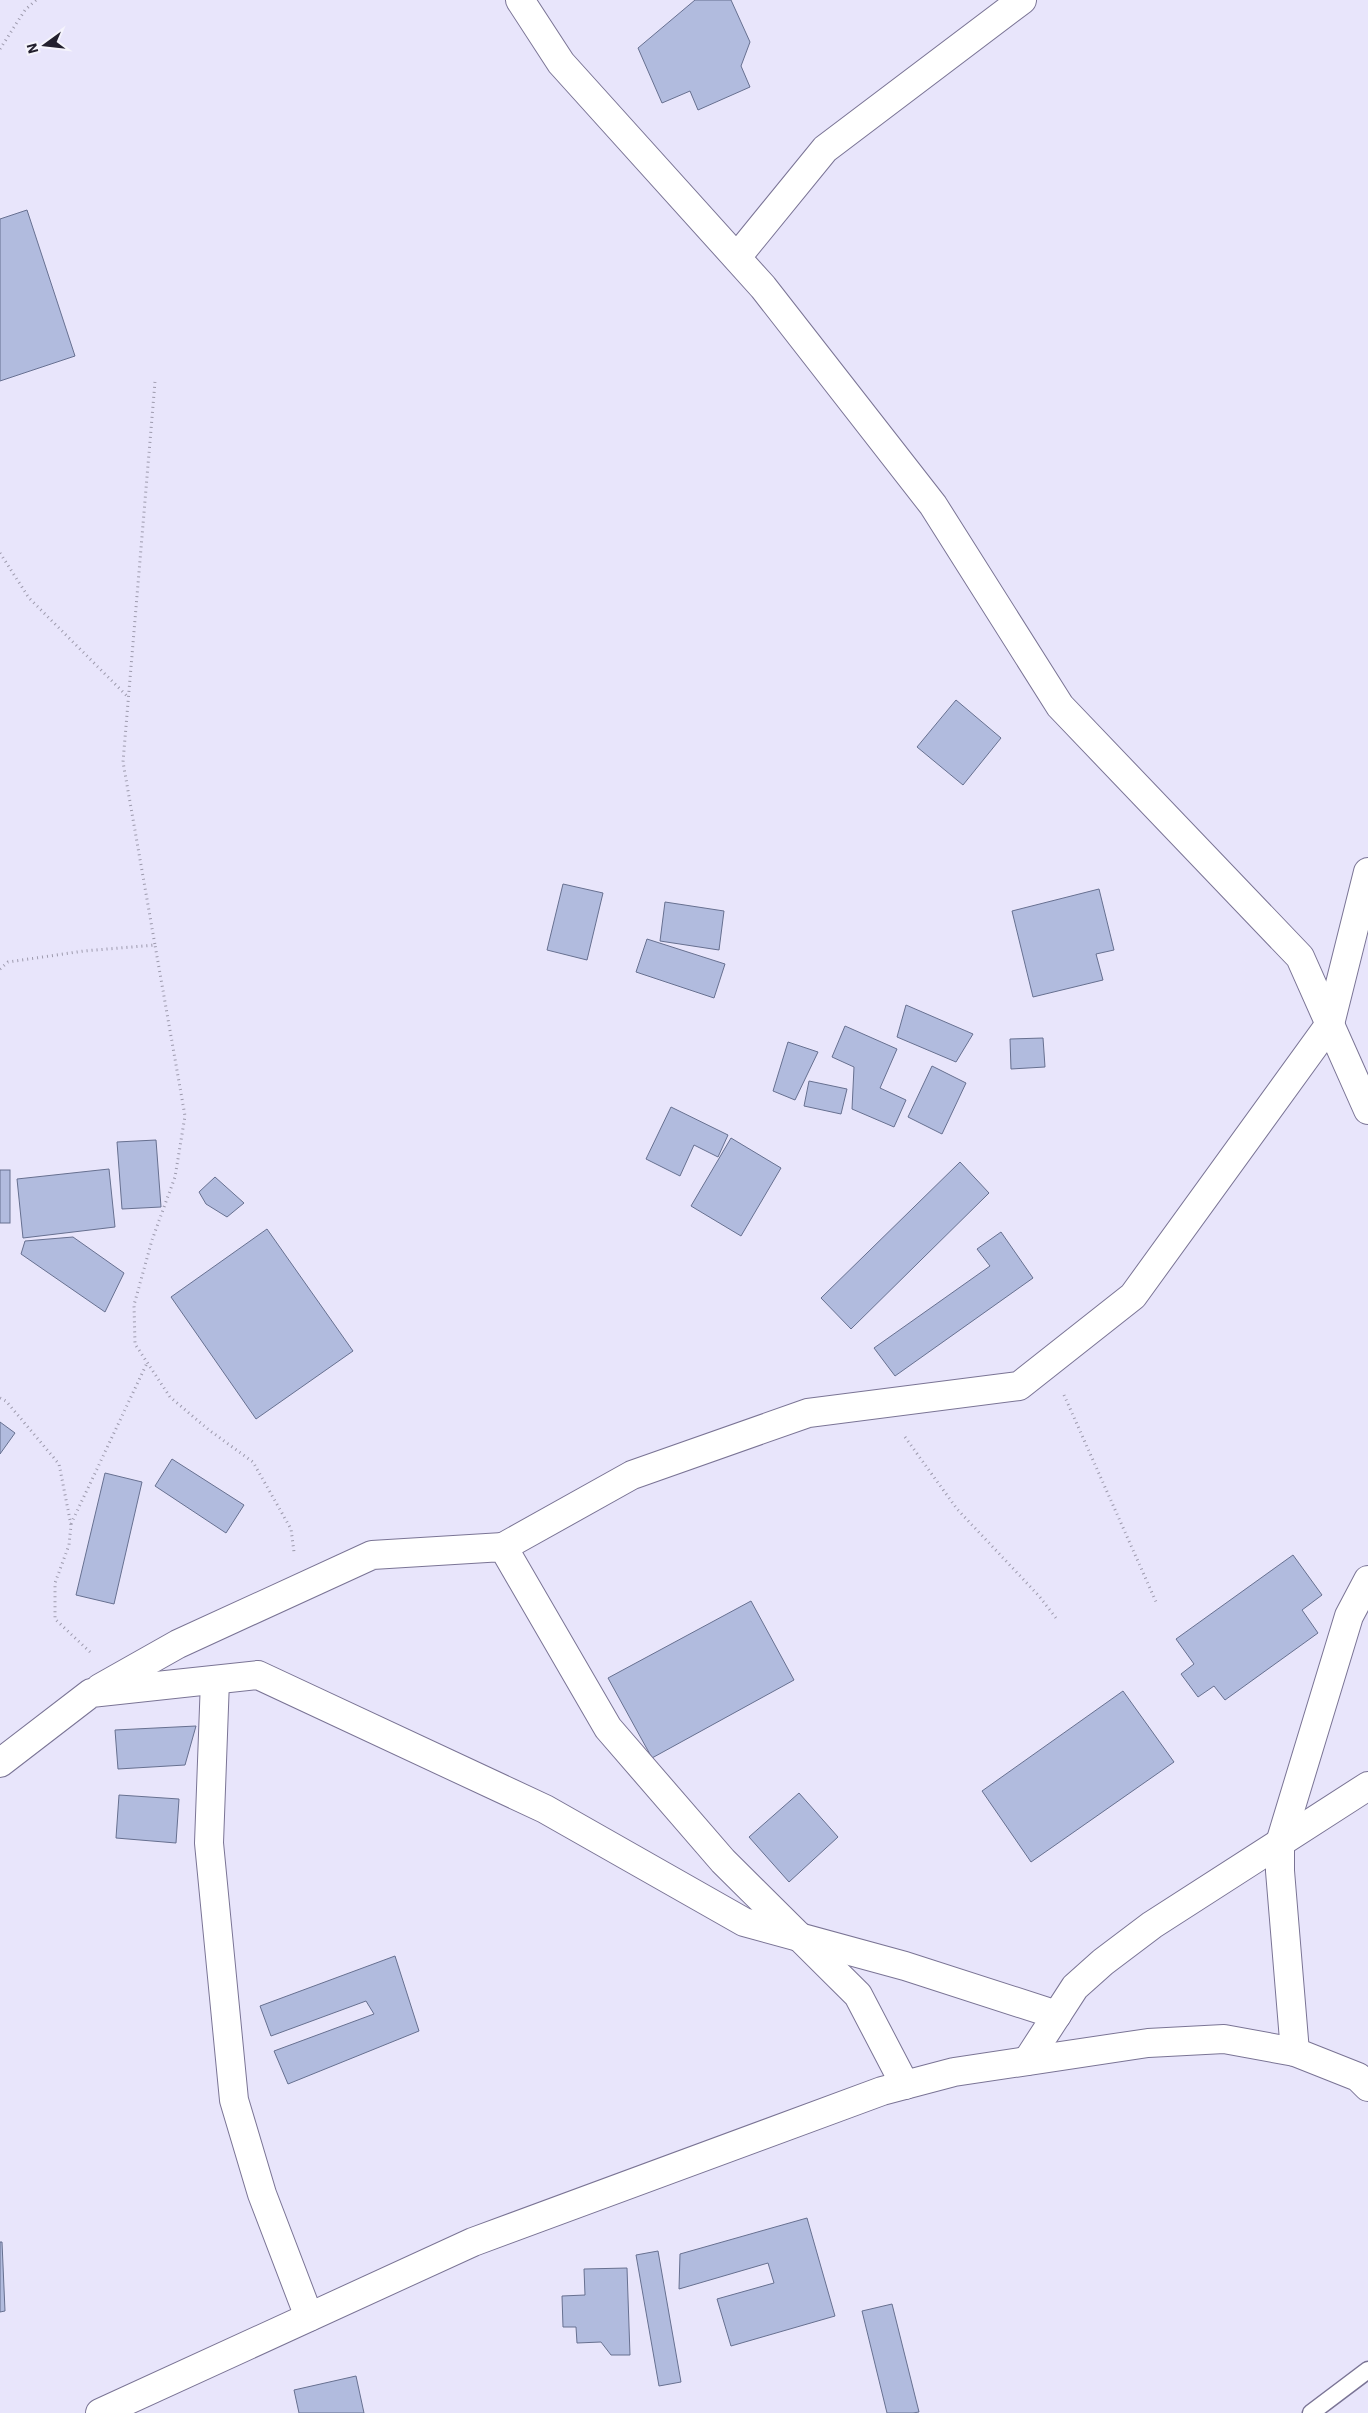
<svg xmlns="http://www.w3.org/2000/svg" width="1368" height="2413" font-family="'IBM Plex Sans',sans-serif">
<style>
.building{fill:#b1bbde;stroke:#677090}
.lines{fill:none;stroke-linecap:round;stroke-linejoin:round}
.service-casing{stroke:#7a7495;stroke-width:19}
.minor-casing{stroke:#7a7495;stroke-width:30}
.path{stroke:#9d9aad;stroke-width:3;stroke-dasharray:1 4;stroke-linecap:butt}
.service{stroke:#fff;stroke-width:16}
.minor{stroke:#fff;stroke-width:28}
</style>
<rect width="100%" height="100%" fill="#e8e5fb"/>
<g class="building">
<polygon points="695,0 731,0 750,42 741,66 750,87 698,110 690,91 662,103 638,48"/>
<polygon points="27,210 75,356 0,381 0,219"/>
<polygon points="956,700 1001,738 963,785 917,747"/>
<polygon points="563,884 603,893 587,960 547,950"/>
<polygon points="1099,889 1114,950 1096,954 1103,980 1033,997 1012,911"/>
<polygon points="665,902 724,911 719,950 660,941"/>
<polygon points="647,939 725,964 714,998 636,972"/>
<polygon points="906,1005 973,1034 956,1062 897,1037"/>
<polygon points="845,1026 897,1049 880,1088 906,1100 894,1127 852,1109 854,1067 832,1057"/>
<polygon points="1043,1038 1045,1067 1011,1069 1010,1039"/>
<polygon points="788,1042 818,1052 795,1100 773,1091"/>
<polygon points="932,1066 966,1083 942,1134 908,1117"/>
<polygon points="809,1081 847,1089 841,1114 804,1106"/>
<polygon points="671,1107 728,1135 718,1157 694,1145 680,1176 646,1159"/>
<polygon points="731,1138 781,1168 741,1236 691,1206"/>
<polygon points="156,1140 161,1207 122,1209 117,1142"/>
<polygon points="960,1162 989,1193 851,1329 821,1298"/>
<polygon points="109,1169 115,1227 23,1238 17,1179"/>
<rect x="0" y="1170" width="10" height="53"/>
<polygon points="215,1177 244,1203 227,1217 206,1204 199,1192"/>
<polygon points="267,1229 353,1351 256,1419 171,1297"/>
<polygon points="1001,1232 1033,1278 895,1376 874,1348 990,1266 977,1249"/>
<polygon points="73,1237 124,1273 105,1312 21,1254 25,1241"/>
<polygon points="0,1422 15,1433 0,1454"/>
<polygon points="172,1459 244,1505 226,1533 155,1486"/>
<polygon points="105,1473 142,1482 114,1604 76,1595"/>
<polygon points="1293,1555 1322,1595 1302,1610 1318,1633 1225,1700 1214,1686 1198,1697 1181,1674 1194,1664 1176,1639"/>
<polygon points="751,1601 794,1680 652,1758 608,1678"/>
<polygon points="1123,1691 1174,1762 1031,1862 982,1791"/>
<polygon points="196,1726 185,1765 118,1769 115,1730"/>
<polygon points="799,1793 838,1837 789,1882 749,1837"/>
<polygon points="119,1795 179,1799 176,1843 116,1838"/>
<polygon points="395,1956 419,2031 288,2084 274,2051 374,2014 366,2001 271,2036 260,2006"/>
<polygon points="807,2218 835,2316 731,2346 717,2299 774,2283 768,2263 679,2289 680,2254"/>
<polygon points="0,2242 2,2242 5,2311 0,2312"/>
<polygon points="658,2251 681,2382 659,2386 636,2255"/>
<polygon points="627,2268 630,2355 611,2355 601,2342 577,2343 576,2327 563,2327 562,2296 585,2295 584,2269"/>
<polygon points="892,2304 919,2412 913,2413 887,2413 862,2311"/>
<polygon points="356,2376 364,2413 299,2413 294,2390"/>
</g>
<g class="lines">
<g class="service-casing">
<polyline id="service" points="1311,2413 1368,2370"/>
</g>
<g class="minor-casing">
<g id="minor">
<polyline points="520,0 561,63 763,287 933,505 1060,706 1300,957 1368,1110"/>
<polyline points="737,257 825,149 1022,0"/>
<polyline points="503,1547 632,1475 808,1413 1019,1386 1133,1296 1330,1024 1368,872"/>
<polyline points="215,1680 209,1843 234,2100 262,2194 309,2317"/>
<polyline points="100,1688 178,1644 372,1555 503,1547 608,1728 723,1861 858,1995 905,2085"/>
<polyline points="0,1763 91,1693 258,1675 545,1809 744,1922 905,1966 1057,2015"/>
<polyline points="1295,2052 1280,1871 1280,1843 1349,1616 1368,1580"/>
<polyline points="1027,2061 1075,1987 1103,1962 1152,1925 1368,1786"/>
<polyline points="100,2413 473,2242 882,2091 954,2072 1148,2043 1224,2039 1295,2052 1358,2077 1368,2087"/>
</g>
</g>
<g class="path">
<polyline points="0,49 25,10 36,0"/>
<polyline points="155,382 123,762 155,945"/>
<polyline points="0,553 29,598 128,697"/>
<polyline points="0,969 8,962 84,951 155,945 185,1116 175,1177 152,1240 134,1305 135,1344 170,1397 209,1430 253,1462 291,1529 294,1552"/>
<polyline points="1064,1395 1157,1604"/>
<polyline points="0,1398 6,1401 59,1464 71,1525 69,1545 55,1583 55,1619 90,1652"/>
<polyline points="905,1437 957,1509 1039,1596 1056,1618"/>
<polyline points="71,1524 147,1363"/>
</g>
<use href="#service" class="service"/>
<use href="#minor" class="minor"/>
</g>
<g transform="translate(45 45) rotate(255)" stroke="#f5f4fc" stroke-width="4" paint-order="stroke">
<path d="M0-4L9 19L0 12L-9 19Z" fill="#23202e"/>
<text y="-8" font-size="14" font-weight="bold" text-anchor="middle" fill="#23202e">N</text>
</g>
</svg>
